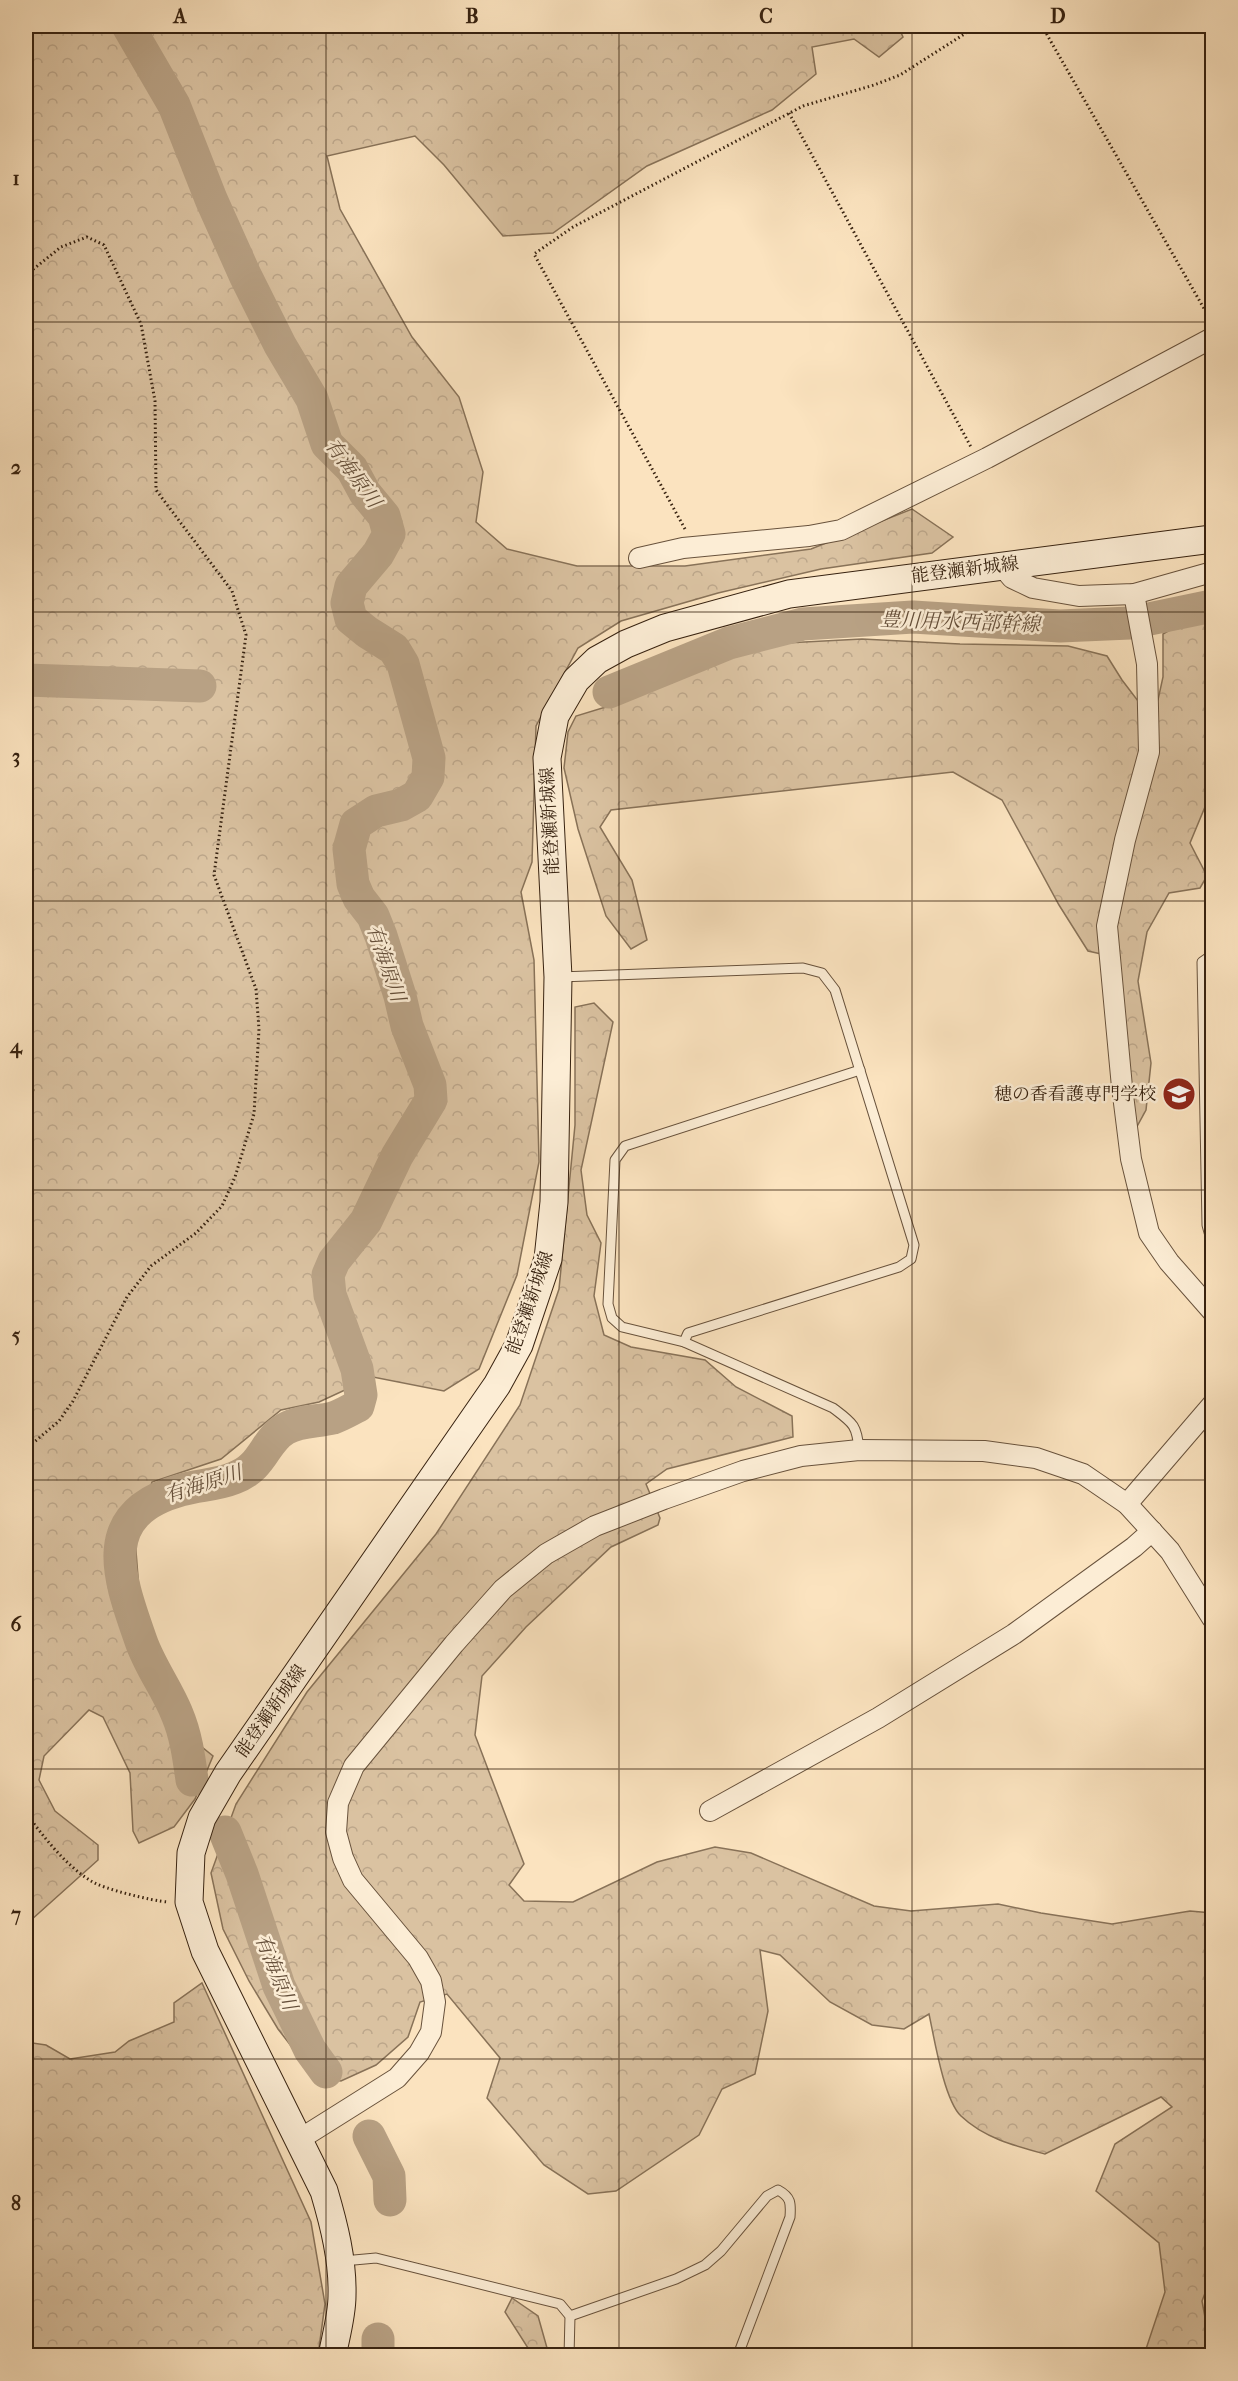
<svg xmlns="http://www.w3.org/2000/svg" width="1238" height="2381" font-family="'IM FELL French Canon','Noto Serif JP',serif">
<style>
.forest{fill:url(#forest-crowns);stroke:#887258;stroke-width:1.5}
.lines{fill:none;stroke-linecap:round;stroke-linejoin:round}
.river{stroke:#b8a184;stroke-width:33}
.service-casing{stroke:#68523c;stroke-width:11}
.minor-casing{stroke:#68523c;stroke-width:22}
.secondary-casing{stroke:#372210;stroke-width:29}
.path{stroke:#372210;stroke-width:3;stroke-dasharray:1.5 3;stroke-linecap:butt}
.service{stroke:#fcedd5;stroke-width:9}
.minor{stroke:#fcedd5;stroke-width:20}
.secondary{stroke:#fcedd5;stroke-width:27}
.grid{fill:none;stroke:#372210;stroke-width:1.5;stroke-opacity:0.55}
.labels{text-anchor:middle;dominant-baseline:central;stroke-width:5;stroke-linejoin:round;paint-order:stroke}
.street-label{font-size:18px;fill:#372210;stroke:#fcedd5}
.poi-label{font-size:18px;fill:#372210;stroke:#fcedd5;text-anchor:end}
.water-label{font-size:20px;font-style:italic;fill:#644e39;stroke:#fcedd5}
.neatline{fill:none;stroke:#372210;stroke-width:2}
.grid-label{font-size:20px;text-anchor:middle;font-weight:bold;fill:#372210}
</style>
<defs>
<pattern id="forest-crowns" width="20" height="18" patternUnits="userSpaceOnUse" patternTransform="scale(1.5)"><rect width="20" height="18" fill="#dac2a1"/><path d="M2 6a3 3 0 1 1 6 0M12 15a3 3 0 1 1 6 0" fill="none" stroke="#bca68a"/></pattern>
</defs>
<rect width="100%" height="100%" fill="#fbe3bf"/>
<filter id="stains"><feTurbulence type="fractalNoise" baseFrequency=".00333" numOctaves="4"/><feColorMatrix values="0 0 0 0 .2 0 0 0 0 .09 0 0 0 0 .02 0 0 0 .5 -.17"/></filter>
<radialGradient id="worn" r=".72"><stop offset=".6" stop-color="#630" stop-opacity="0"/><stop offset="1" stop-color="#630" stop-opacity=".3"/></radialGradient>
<g class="forest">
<polygon points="26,26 898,26 903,37 879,57 854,39 812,47 816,74 772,110 647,166 553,233 503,236 444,165 415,136 327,156 340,209 412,337 459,397 483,472 476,522 507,549 577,566 685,566 811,549 912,509 953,537 932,553 821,569 718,593 621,621 578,648 536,726 532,862 521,892 534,960 539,1162 517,1275 479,1369 444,1391 373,1377 319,1402 281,1410 221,1459 152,1482 135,1538 141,1616 160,1683 182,1731 213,1756 195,1799 174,1827 139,1843 133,1831 130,1773 103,1717 89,1710 44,1756 39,1780 55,1811 98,1845 98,1860 30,1921 31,1938 26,1943 26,1106 34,1090 26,1078"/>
<polygon points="1212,618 1212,790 1190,843 1207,876 1200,888 1169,893 1147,932 1138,981 1151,1063 1146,1110 1135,1130 1115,957 1088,951 1059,905 1002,800 953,772 611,810 600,827 632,880 647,940 631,949 606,916 578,829 564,768 568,732 576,716 622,702 766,644 862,639 960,644 1068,646 1107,656 1122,680 1141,705 1158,700 1163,677 1163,634 1185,621"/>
<path d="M594 1003 613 1022 581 1170 587 1215 601 1243 594 1296 604 1335 631 1347 705 1360 736 1387 792 1416 793 1437 667 1469 646 1484 660 1518 658 1525 611 1547 526 1627 482 1676 475 1735 524 1864 509 1885 524 1901 573 1902 657 1862 715 1847 751 1853 874 1906 911 1911 998 1904 1041 1913 1112 1924 1190 1911 1212 1913V2275L1202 2301 1212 2355H1144L1165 2292 1159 2243 1096 2191 1115 2144 1172 2107 1161 2097 1045 2154C1015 2146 984 2138 961 2116 944 2100 934 2037 929 2014L904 2029 872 2025 830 2002 780 1955 760 1950 768 2011 755 2074 722 2089 699 2135 616 2191 588 2194 544 2165 487 2098 500 2058 447 1994 420 2002 408 2037 376 2065 341 2081 315 2077 278 2029 249 1981 223 1929 211 1873 236 1804 307 1692 436 1534 520 1405 559 1289 575 1125V1007Z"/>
<polygon points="202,1983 311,2222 325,2304 318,2355 26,2355 26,2042 46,2045 70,2059 115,2052 129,2041 174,2022 174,2003"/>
<polygon points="512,2298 538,2316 549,2355 528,2355 528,2348 505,2312"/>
</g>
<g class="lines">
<g class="river">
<path d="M128 26 174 105 211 199 245 275 280 345 312 399 327 444 352 469 365 493 384 516 389 534 378 554 351 586 347 603 351 619 367 632 394 649 403 664 429 758 428 777 417 796 401 805 376 811 356 824 349 849 353 884 359 898 373 916 381 936 400 996 407 1026 430 1085 431 1100 397 1156 366 1221 334 1261 328 1275 330 1295 357 1369 361 1395 358 1406C350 1410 342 1415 333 1418 317 1422 300 1420 285 1429 264 1441 264 1467 234 1478 217 1485 198 1485 181 1490 94 1514 119 1578 141 1641 150 1667 167 1689 177 1714 186 1735 189 1758 192 1780"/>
<polyline points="26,680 200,686"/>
<polyline points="609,692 729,643 803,624 913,617 1060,626 1130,623 1212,606"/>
<polyline points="225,1832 242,1874 279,1986 310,2050 326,2072"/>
<polyline points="369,2136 389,2176 390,2200"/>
<polyline points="378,2339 378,2356"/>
</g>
<g class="service-casing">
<g id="service">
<polyline points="1212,955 1202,962 1207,1225 1212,1243"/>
<polyline points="560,977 803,968 822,973 835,990 914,1245 911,1259 899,1267 688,1333 684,1342"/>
<path d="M859 1450C857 1425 853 1423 833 1408L684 1342 622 1327 612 1318 608 1304 615 1160 625 1146 860 1070"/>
<polyline points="343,2261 376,2258 560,2304 570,2316 569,2356"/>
<path d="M570 2316 676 2279 705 2265 721 2251 767 2196 778 2190C791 2197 791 2203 790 2217L738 2355"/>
</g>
</g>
<g class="minor-casing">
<g id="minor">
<polyline points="639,558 683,548 809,536 841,530 987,458 1212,338"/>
<polyline points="1001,565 1012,578 1033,588 1079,596 1134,594 1212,572"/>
<polyline points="1134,594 1147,664 1149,752 1125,840 1107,926 1122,1087 1131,1159 1149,1233 1169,1262 1212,1311"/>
<polyline points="1127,1504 1212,1405"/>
<polyline points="710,1811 878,1718 1014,1634 1134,1547 1152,1531"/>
<polyline points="300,2139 397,2078 419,2053 431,2032 435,2002 431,1981 418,1958 353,1880 343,1858 336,1832 338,1803 354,1766 454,1644 503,1589 546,1554 595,1526 664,1499 743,1471 801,1456 859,1450 984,1451 1036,1458 1083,1474 1127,1504 1170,1551 1212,1618"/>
</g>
</g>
<g class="secondary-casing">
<path id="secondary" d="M332 2356C336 2336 342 2315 342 2296 343 2260 334 2225 324 2191L205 1951 189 1902 191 1853 202 1818 228 1773 497 1385 519 1345 548 1259 554 1202 558 977 547 758 555 716 576 680 597 660 626 644 665 628 789 594 1212 539"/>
</g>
<g class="path">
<polyline points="1042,26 1210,319"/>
<polyline points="789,113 971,447"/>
<polyline points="26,275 61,247 87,237 104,245 141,324 155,401 156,490 232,591 246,635 214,875 256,989 259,1029 254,1114 235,1177 222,1206 196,1233 151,1266 127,1297 73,1401 59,1421 26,1449"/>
<polyline points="685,529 534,254 573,227 803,106 874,85 900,75 977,26"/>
<path d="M26 1813C43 1836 65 1865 91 1881 103 1889 153 1901 168 1902"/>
</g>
<use href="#service" class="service"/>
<use href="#minor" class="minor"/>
<use href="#secondary" class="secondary"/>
</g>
<path class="grid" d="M326 26V2356M619 26V2356M912 26V2356M26 322H1212M26 612H1212M26 901H1212M26 1190H1212M26 1480H1212M26 1769H1212M26 2059H1212"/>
<defs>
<g id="university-disc" transform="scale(1.725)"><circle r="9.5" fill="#8f2418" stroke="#fcedd5"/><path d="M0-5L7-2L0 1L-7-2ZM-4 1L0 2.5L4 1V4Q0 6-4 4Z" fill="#fff"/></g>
</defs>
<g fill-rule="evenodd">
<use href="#university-disc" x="1179" y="1094"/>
</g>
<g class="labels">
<g class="street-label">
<text transform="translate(965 570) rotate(-7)">能登瀬新城線</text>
<text transform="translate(550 821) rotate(-93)">能登瀬新城線</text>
<text transform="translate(530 1303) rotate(-71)">能登瀬新城線</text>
<text transform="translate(271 1711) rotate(-55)">能登瀬新城線</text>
</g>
<g class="poi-label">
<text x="1156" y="1094">穂の香看護専門学校</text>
</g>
<g class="water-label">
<text transform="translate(353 473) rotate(54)">有海原川</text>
<text transform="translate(960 622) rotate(2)">豊川用水西部幹線</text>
<text transform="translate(386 963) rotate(71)">有海原川</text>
<text transform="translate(203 1484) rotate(-18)">有海原川</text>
<text transform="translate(276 1972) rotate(68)">有海原川</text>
</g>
</g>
<rect width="1238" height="2381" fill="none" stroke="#fbe3bf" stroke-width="66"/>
<rect x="33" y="33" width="1172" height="2315" class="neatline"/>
<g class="grid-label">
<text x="180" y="23">A</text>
<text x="472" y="23">B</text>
<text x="766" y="23">C</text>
<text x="1058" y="23">D</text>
<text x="16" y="185">1</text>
<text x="16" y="474">2</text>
<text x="16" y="763">3</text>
<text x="16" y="1053">4</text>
<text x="16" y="1342">5</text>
<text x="16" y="1631">6</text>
<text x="16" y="1921">7</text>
<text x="16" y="2210">8</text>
</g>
<rect width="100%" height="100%" filter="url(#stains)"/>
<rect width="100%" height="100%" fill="url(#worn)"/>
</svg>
